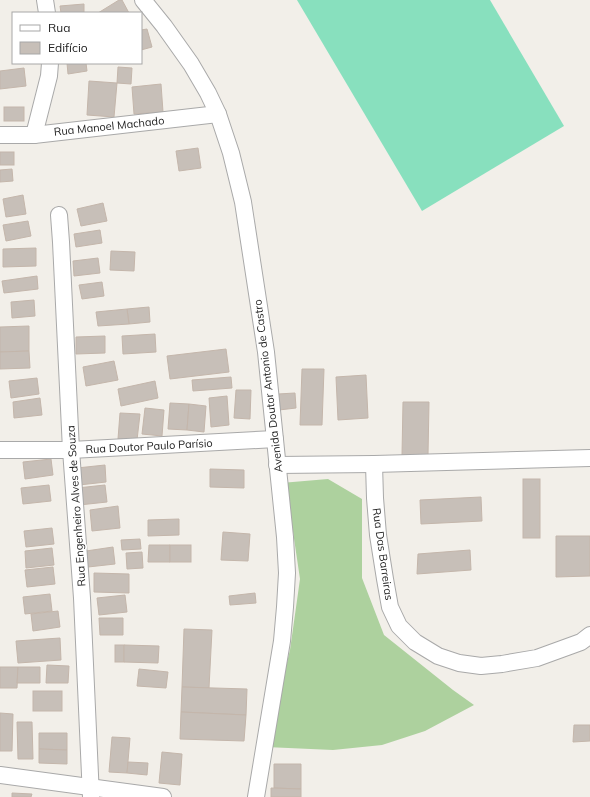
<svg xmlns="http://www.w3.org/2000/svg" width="590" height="797" font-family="Mulish,sans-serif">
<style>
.forest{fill:#add19e}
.pitch{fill:#88e0be}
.building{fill:#c7bfb8;stroke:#c4b6ab}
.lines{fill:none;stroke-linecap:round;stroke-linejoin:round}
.minor-casing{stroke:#a9a9a9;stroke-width:18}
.minor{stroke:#fff;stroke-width:16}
.labels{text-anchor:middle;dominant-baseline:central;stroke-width:3.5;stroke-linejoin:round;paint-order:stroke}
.street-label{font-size:11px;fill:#222;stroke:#fff}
</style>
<rect width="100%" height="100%" fill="#f2efe9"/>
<polygon class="forest" points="328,479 362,499 362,578 384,635 453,690 474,705 425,731 382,745 333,750 266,747 290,650 300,579 292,525 281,483"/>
<polygon class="pitch" points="297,0 490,0 564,126 422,211"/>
<g class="building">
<polygon points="119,0 122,0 129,13 98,13"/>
<polygon points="84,4 84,13 61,13 60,6"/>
<polygon points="147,29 152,47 141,50 141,30"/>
<polygon points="67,63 86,63 87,71 68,74"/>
<polygon points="118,67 132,68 131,84 117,83"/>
<polygon points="24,68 26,86 0,89 0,71"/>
<polygon points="89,81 117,83 114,117 87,115"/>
<polygon points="161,84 163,112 134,114 132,87"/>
<rect x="4" y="107" width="20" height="14"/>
<polygon points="198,148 201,168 179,171 176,151"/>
<rect x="0" y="152" width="14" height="13"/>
<polygon points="12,169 13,181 0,182 0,170"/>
<polygon points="23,195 26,214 6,217 3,199"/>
<polygon points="103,203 107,221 81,226 77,209"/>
<polygon points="28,221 31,236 6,241 3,225"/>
<polygon points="100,230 102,243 76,247 74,234"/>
<polygon points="36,248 36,266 3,267 3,249"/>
<polygon points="111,251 135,252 134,271 110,270"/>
<polygon points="98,258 100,273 74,276 73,261"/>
<polygon points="37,276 38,289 4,293 2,281"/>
<polygon points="102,282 104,296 82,299 79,285"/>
<polygon points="34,300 35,316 12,318 11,302"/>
<polygon points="149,307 150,322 129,324 127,309"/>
<polygon points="127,309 129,324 98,326 96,312"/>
<polygon points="29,326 29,351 0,352 0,327"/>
<polygon points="155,334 156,352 123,354 122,336"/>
<polygon points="105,336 105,353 76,354 76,337"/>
<polygon points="226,349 229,372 170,379 167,356"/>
<polygon points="29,351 30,368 0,369 0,352"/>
<polygon points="114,361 118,380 86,386 83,367"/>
<polygon points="302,369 324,369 322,425 300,425"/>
<polygon points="366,375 368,418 338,420 336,377"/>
<polygon points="231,377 232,388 193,391 192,380"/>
<polygon points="37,378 39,394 11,398 9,381"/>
<polygon points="155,381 158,398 121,406 118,389"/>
<polygon points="236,390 251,390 250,419 234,418"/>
<polygon points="295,393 296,408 279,410 278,394"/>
<polygon points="227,396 229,425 211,427 209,398"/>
<polygon points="40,398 42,415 14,418 13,402"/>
<polygon points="403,402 429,402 428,455 402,455"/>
<polygon points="170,403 189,404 187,430 168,429"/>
<polygon points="189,404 206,406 204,432 187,430"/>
<polygon points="145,408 164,410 162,436 142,434"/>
<polygon points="120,413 140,414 137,440 118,439"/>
<polygon points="51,459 53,475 25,479 23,462"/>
<polygon points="105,465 106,482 79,485 77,468"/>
<polygon points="210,469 244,470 244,488 210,487"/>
<rect x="523" y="479" width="17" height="59"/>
<polygon points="49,485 51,501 23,504 21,488"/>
<polygon points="105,485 107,502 79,505 77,488"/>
<polygon points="481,497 482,521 421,524 420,500"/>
<polygon points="118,506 120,528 92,531 90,510"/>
<polygon points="179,519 179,535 148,536 148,520"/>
<polygon points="52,528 54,544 26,547 24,531"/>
<polygon points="223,532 250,534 248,561 221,560"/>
<polygon points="556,536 590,536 590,576 556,577"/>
<polygon points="140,539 141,549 122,550 121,540"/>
<polygon points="149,545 170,545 170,562 148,562"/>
<rect x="170" y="545" width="21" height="17"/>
<polygon points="113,547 115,564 88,567 86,551"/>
<polygon points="52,548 54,565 26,568 25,551"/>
<polygon points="470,550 471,570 417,574 418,554"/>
<polygon points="142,552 143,568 127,569 126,553"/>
<polygon points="53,567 55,584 27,587 25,570"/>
<polygon points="94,573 129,574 129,593 94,592"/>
<polygon points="255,593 256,603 230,605 229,596"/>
<polygon points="50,594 52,611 25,614 23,597"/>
<polygon points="125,595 127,612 99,615 97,598"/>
<polygon points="58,611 60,627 33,631 31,614"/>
<polygon points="99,618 123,618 123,635 100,635"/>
<polygon points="184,629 212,630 209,688 182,687"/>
<polygon points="60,638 61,660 18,663 16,641"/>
<rect x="115" y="645" width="9" height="17"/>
<polygon points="124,645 159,646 158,663 124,662"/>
<polygon points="47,665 69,666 68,683 46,683"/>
<polygon points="0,667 18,667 17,688 0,688"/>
<polygon points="18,667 40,667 40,683 17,683"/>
<polygon points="139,669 168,672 166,688 137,686"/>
<polygon points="182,687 247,689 246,715 181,712"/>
<rect x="33" y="691" width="29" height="20"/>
<polygon points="181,712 246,715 244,741 180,739"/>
<polygon points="0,713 13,714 12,751 0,751"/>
<polygon points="17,722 32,722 33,759 18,759"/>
<polygon points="574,725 590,725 590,741 573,742"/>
<polygon points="39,733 67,733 67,750 39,749"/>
<polygon points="112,737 130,738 127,773 109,772"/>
<polygon points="39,749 67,750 67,764 39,763"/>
<polygon points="162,752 182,754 180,785 159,783"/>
<polygon points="128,762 148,763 147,775 127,773"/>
<polygon points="274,764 301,764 301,789 274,788"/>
<polygon points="271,788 301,789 301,797 271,797"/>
<polygon points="12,793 32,794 31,797 12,797"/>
</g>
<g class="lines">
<g class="minor-casing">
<g id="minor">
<polyline points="45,0 47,13"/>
<polyline points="143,0 164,26 191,64 208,93 218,114 231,153 243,202 266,352 285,537 287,573 285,607 282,641 256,797"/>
<polyline points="0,135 34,135 218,114"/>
<polyline points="34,135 49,76 50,63"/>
<polyline points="59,215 61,242 71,450 82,598 91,797"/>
<polyline points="0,450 71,450 275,439"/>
<polyline points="374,464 375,498 378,535 385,579 390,607 399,626 415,642 438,656 459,663 481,666 502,664 537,658 581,642 590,635"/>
<polyline points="277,465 374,464 590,458"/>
<polyline points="0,775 163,797"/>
</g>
</g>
<use href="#minor" class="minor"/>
</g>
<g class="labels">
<g class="street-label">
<text transform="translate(109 126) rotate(-6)">Rua Manoel Machado</text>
<text transform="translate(268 386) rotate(-97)">Avenida Doutor Antonio de Castro</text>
<text transform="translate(149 446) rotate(-3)">Rua Doutor Paulo Parísio</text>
<text transform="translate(76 506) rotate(-94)">Rua Engenheiro Alves de Souza</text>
<text transform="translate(383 554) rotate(82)">Rua Das Barreiras</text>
</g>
</g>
<rect x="12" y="12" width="130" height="52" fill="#ffffff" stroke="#a7a7a7"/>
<rect x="20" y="25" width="20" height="6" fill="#ffffff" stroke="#a7a7a7"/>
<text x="48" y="32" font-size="12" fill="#222222">Rua</text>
<rect x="20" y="42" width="20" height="12" fill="#c7bfb8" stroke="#a7a7a7"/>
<text x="48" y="52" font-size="12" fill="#222222">Edifício</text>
</svg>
